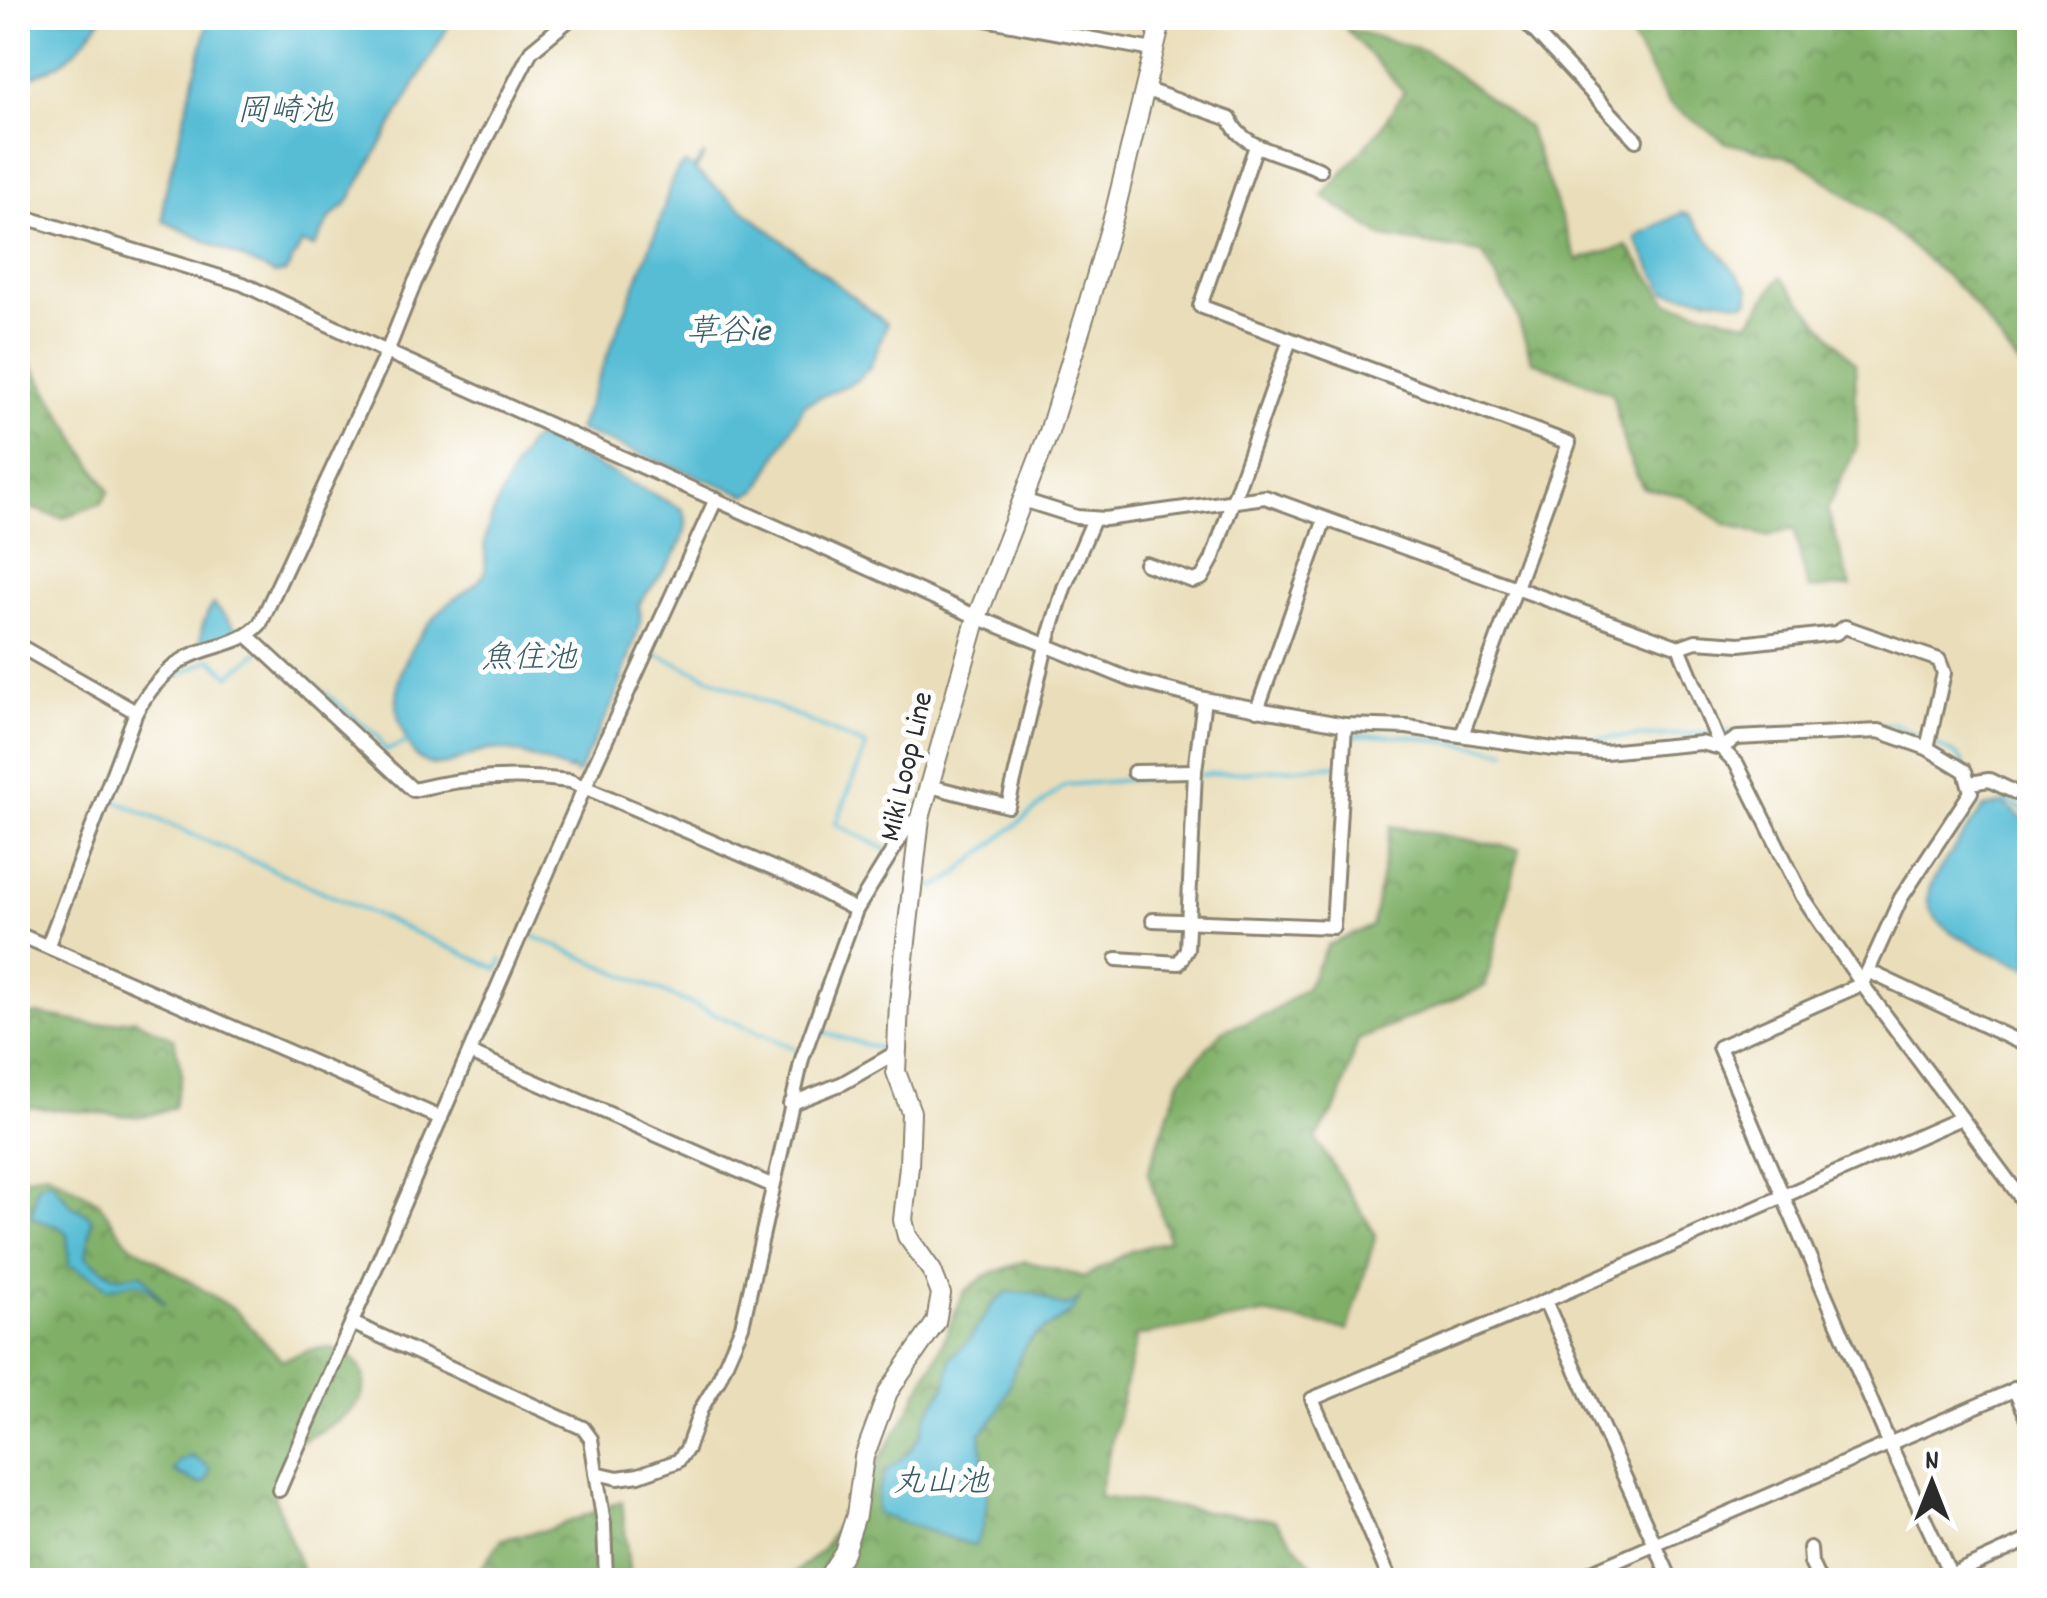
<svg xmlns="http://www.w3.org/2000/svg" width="2047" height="1598" font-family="Dekko,'Klee One',sans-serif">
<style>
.forest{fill:url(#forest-crowns);stroke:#566e4a;stroke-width:2.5}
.water{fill:#57bdd5;stroke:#417480;stroke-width:2.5}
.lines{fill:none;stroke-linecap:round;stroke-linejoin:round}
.stream{stroke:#57bdd5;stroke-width:4}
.minor-casing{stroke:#8a8472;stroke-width:18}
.major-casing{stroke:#8a8472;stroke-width:22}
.minor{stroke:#fff;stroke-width:12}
.major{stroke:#fff;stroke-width:18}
.labels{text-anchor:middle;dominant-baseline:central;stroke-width:10;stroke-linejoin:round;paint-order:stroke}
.street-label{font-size:30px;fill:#2b2b2b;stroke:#fff}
.water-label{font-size:32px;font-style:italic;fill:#3a5e66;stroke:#fff}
</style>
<defs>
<pattern id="forest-crowns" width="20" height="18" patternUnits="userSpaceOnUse" patternTransform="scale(2.5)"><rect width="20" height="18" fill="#80b068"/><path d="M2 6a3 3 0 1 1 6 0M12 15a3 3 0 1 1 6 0" fill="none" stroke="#698f56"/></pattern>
</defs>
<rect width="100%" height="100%" fill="#fff"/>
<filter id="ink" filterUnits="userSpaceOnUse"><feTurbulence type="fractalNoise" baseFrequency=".01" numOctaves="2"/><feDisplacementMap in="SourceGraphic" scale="20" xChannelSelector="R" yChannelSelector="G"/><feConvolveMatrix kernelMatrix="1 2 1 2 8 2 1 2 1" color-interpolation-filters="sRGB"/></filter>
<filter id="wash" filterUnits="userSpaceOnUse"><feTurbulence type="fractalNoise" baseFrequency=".0048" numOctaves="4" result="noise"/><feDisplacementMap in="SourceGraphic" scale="40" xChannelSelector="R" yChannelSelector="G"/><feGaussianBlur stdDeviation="2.25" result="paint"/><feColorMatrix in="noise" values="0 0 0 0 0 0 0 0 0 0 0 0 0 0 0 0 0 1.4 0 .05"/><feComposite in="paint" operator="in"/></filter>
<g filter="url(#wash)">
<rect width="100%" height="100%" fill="#eadeba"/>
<g class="forest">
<polygon points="1621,18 2029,18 2029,379 1964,292 1875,215 1796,159 1727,143 1668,103"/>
<polygon points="1345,28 1426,51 1528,128 1577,260 1627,246 1668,302 1749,323 1780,277 1855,363 1857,446 1827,509 1851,586 1808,589 1794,529 1766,536 1726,524 1683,496 1643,488 1626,452 1612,393 1532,361 1515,310 1482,253 1383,237 1323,196 1380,129 1404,92"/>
<path d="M18 345C51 392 77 443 109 491L102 503 62 518 18 504Z"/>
<polygon points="1391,826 1520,849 1485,986 1358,1040 1338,1104 1316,1139 1376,1235 1348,1330 1264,1314 1137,1336 1098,1497 1275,1520 1324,1580 787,1580 822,1550 902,1423 938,1354 964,1292 985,1276 1025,1261 1084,1277 1131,1251 1169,1240 1148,1173 1181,1077 1224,1030 1269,1014 1306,988 1328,945 1372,926"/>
<polygon points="37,1014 96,1025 134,1019 174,1039 182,1074 174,1107 144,1117 29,1107 18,1111 18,1018"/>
<path d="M47 1172 99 1202 127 1242 235 1310 282 1360C295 1356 313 1347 327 1348 356 1351 375 1378 358 1403 348 1419 304 1439 287 1450L274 1496 302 1571 310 1580H18V1179Z"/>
<polygon points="622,1501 630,1580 473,1580 502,1539 550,1529"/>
</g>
<g class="water">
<path d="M18 18H102C73 56 65 68 18 80Z"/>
<polygon points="209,18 453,18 347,204 331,217 314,247 302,243 286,272 275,274 163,221 164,198"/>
<polygon points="705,154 695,171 887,324 870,367 856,381 805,404 758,490 747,495 578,430 659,224 671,183 678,169 685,164 693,168"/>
<polygon points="1681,213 1689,215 1749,289 1749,300 1745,303 1665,291 1637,242 1637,236"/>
<path d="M535 438 549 441 682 509C700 535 654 581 639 604L641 621 615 699 578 773 575 774 572 768 569 771C549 764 509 746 488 750 464 754 439 778 416 756 409 749 406 739 402 729 384 682 415 632 451 602 461 593 481 584 485 571 487 562 484 550 485 541 488 522 520 447 535 438Z"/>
<path d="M214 604 241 634 201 644C198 634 207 611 214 604Z"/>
<path d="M2003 803 2029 824V968C2000 955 1913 930 1930 887 1941 862 1967 832 1983 808Z"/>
<path d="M50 1180 73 1207 88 1214 92 1221 86 1256C92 1262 107 1273 116 1276 124 1278 134 1273 142 1274L165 1305 148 1288 136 1282 107 1289 98 1280 69 1265 67 1234 59 1227 34 1219 32 1215 37 1185Z"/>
<path d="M1007 1292C1016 1293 1026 1292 1034 1294 1055 1299 1060 1317 1080 1298 1069 1325 1036 1325 1023 1350 1008 1377 1006 1414 980 1433 985 1476 995 1504 975 1546L876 1514 879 1488 887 1470 909 1453 921 1435 927 1415 947 1383 951 1357 969 1340 992 1305Z"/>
<polygon points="192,1456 210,1468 208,1480 200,1484 174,1472 179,1462"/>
</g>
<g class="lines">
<g class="stream">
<polyline points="258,652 230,676 211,659 172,678 151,700 112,799 498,969 502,960"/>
<polyline points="651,652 866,746 836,824 887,850"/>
<polyline points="277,655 377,735 385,751 407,742"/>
<polyline points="1720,732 1894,724 1958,756 1964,764"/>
<polyline points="1560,740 1711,733"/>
<polyline points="1348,765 1351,740 1356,735 1407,736 1507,751"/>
<polyline points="1199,775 1339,765"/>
<polyline points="1978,784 2030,814"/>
<polyline points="920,882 935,887 949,880 1065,785 1169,777"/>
<polyline points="526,933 799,1050"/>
<polyline points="817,1031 889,1051"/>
</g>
</g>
</g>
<g filter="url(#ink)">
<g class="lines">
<g class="minor-casing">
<g id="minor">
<polyline points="979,18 1153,50"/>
<polyline points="1522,18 1636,140"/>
<path d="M1144 89 1230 119C1241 151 1294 155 1320 170"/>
<polyline points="1256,146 1200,306 1569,443 1462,735"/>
<polyline points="18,215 243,284 387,352 977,617 1131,680 1204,699 1345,725 1407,727 1553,749 1605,752 1701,743 1721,748 1737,764 1803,897 1862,984 2030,1210"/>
<polyline points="1023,500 1077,517 1105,519 1265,497 1679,647 1721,748 1737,738 1879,731 1927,748 1965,771 1971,792 1901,898 1862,984 1719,1047 1890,1445 1953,1580"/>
<polyline points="1146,564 1193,581 1202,578 1212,560 1290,340"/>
<path d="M248 636 413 790C466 777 515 774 570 781L787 874 856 910"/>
<polyline points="18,645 136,712"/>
<polyline points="1679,647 1696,641 1740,644 1836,633 1845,627 1939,660 1944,673 1927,748"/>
<polyline points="1257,710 1325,519"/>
<polyline points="1134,772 1195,771"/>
<polyline points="1970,783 1989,780 2030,799"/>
<polyline points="930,786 1008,806 1046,646 1064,588 1094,519"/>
<polyline points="1153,920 1333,927 1345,725"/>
<polyline points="18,934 441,1118"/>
<path d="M48 945 136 712C147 692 166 670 186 658 211 644 240 646 260 624L387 352 415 282 478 154 531 51 571 18"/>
<polyline points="1117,959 1179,963 1187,949 1195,771 1204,699"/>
<polyline points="1868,971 2030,1047"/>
<polyline points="470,1053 771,1185"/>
<polyline points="790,1104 843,1083 897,1052"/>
<polyline points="1545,1301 1671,1580"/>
<polyline points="352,1323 583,1428 591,1439 604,1524 606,1580"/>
<polyline points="2014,1389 2030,1423"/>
<polyline points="596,1473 618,1478 639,1475 678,1461 687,1449 701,1409 718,1381 742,1326 802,1059 856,910 909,824 920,818"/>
<polyline points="279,1490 585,786 716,499"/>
<polyline points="1810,1548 1811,1563 1819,1580"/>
<polyline points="1951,1575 2030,1539"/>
<polyline points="1390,1580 1312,1399 1545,1301 1961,1118"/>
<polyline points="1573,1580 2030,1383"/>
</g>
</g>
<g class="major-casing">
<polyline id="major" points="826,1580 844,1552 856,1515 864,1457 888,1392 936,1322 941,1294 932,1271 907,1236 903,1220 909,1166 911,1112 896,1072 899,1003 920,818 977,617 1049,432 1087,308 1114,215 1162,18"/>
</g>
<use href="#minor" class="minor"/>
<use href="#major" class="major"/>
</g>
</g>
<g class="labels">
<g class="street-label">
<text transform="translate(909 767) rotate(-77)">Miki Loop Line</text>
</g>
<g class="water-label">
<text x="285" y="114">岡崎池</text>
<text x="728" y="334">草谷ie</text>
<text x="529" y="661">魚住池</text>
<text x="941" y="1485">丸山池</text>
</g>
</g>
<rect width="2047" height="1598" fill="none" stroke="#fff" stroke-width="60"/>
<g transform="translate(1932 1483)" stroke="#ffffff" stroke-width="8" paint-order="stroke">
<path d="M0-8L18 38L0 25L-18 38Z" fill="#2b2b2b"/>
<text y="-15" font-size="28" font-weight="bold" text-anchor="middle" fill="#2b2b2b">N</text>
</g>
</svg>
